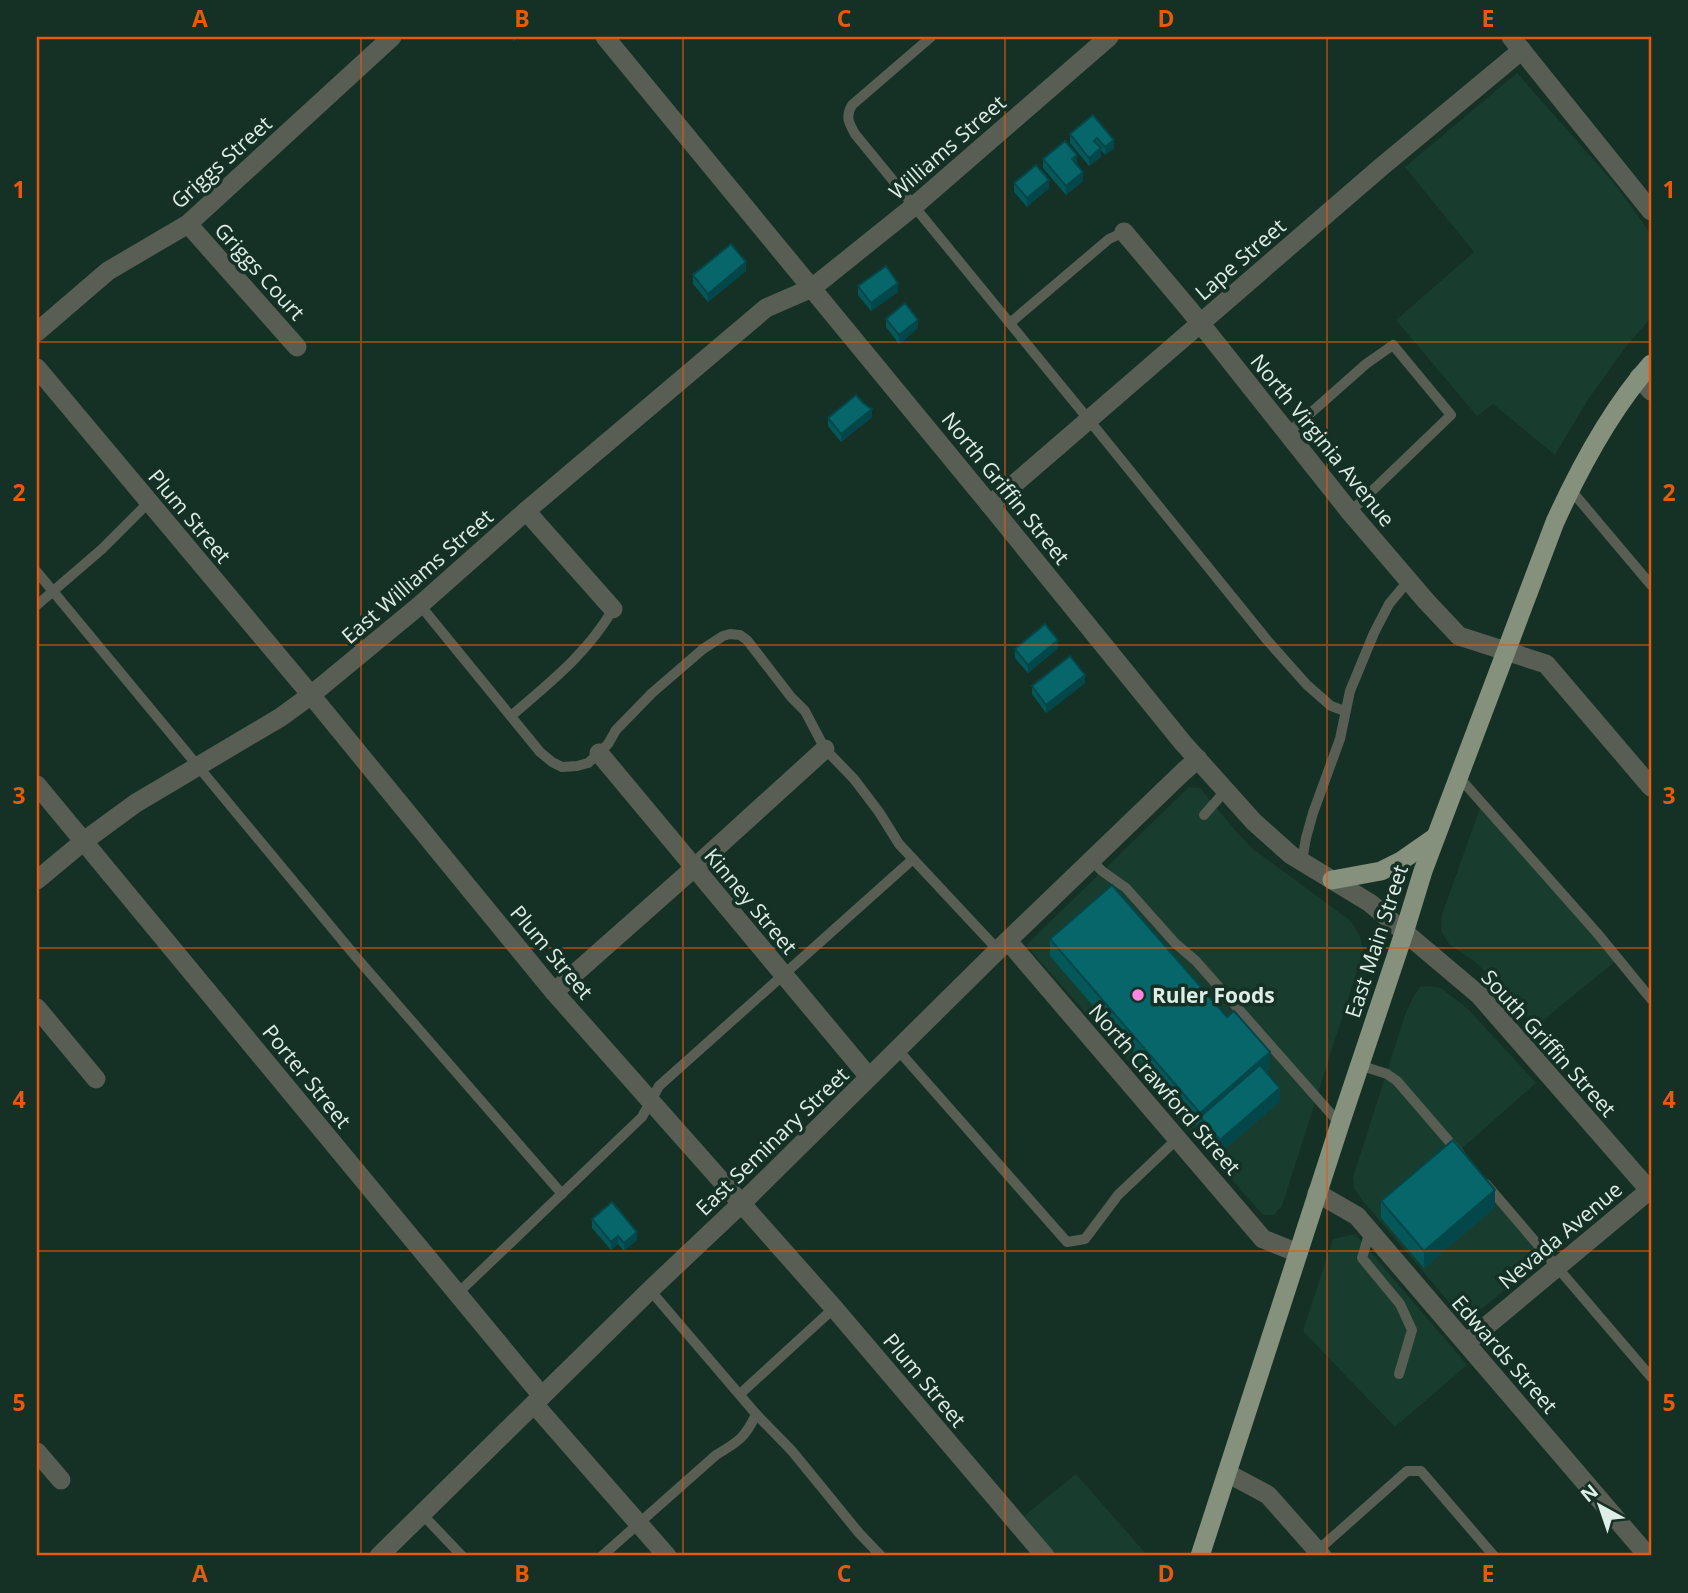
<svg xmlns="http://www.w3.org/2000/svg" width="1688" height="1593" font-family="'Open Sans',sans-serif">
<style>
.built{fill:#183c2e}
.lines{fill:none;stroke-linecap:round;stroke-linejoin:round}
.service{stroke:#585e54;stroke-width:10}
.minor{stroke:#585e54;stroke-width:19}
.primary{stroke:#85917c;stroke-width:19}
.wall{fill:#05585a}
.shaded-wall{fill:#04474a}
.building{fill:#066669;stroke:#04474a;stroke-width:2}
.grid{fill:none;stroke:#e8590c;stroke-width:2;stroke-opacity:0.55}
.poi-dot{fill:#fd86e2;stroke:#153025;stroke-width:2.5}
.labels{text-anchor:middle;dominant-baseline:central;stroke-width:7;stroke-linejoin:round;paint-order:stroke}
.street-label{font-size:21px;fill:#deeee6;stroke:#153025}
.poi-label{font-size:21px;font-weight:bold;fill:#deeee6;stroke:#153025;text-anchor:start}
.neatline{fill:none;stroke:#e8590c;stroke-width:2.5}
.grid-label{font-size:23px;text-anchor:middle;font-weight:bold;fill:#e8590c}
</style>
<rect width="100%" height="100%" fill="#153025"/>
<g class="built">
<polygon points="1517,73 1614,183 1651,234 1651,318 1628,344 1587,401 1555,455 1493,404 1477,416 1396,320 1474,252 1405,167"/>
<polygon points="1189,787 1200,788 1234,829 1253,849 1351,921 1360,936 1363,952 1282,1206 1274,1215 1263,1215 1026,945"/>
<polygon points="1482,803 1618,959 1535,1027 1507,992 1474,961 1449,944 1441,931 1442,914"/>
<polygon points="1428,986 1441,988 1468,1009 1536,1083 1458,1152 1547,1255 1466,1322 1362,1200 1354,1188 1353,1177 1406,1012 1415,994 1420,987"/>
<polygon points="1355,1234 1467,1365 1395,1427 1303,1331 1333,1239"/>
<polygon points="1076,1474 1148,1556 1057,1556 1024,1516"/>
</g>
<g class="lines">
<g class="service">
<path d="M931 37 852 105C845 117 849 123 855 134L1089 420 1267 640 1307 685 1331 706 1345 711"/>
<polyline points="1010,323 1109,239 1124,232"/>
<polyline points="1288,433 1366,364 1393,345 1451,415 1350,512"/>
<polyline points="1570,489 1651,585"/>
<path d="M37 572C144 700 249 829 356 957 424 1036 494 1115 562 1194"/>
<polyline points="37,605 102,549 149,502"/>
<polyline points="420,605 540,752 552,762 562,767 577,766 588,763 608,744 616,730 652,693 703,649 723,636 730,634 740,635 747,640 791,697 805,711 825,749 854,779 879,812 899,844 998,950"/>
<path d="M511 716C549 683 587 654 613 609"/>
<polyline points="1458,776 1597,933 1651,999"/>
<polyline points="1204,815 1226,790"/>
<polyline points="1091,860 1102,871 1126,888 1175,943 1196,961 1340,1124"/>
<polyline points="1302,861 1306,838 1313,813 1340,739 1350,691 1374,633 1389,604 1409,580"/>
<polyline points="898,1050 1067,1242 1085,1239 1118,1195 1177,1139"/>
<polyline points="1359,1065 1387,1074 1397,1081 1460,1154"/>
<polyline points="1486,1184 1651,1377"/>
<polyline points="1370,1231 1362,1258 1400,1304 1412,1330 1399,1374"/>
<polyline points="650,1290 756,1414 792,1451 859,1533 881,1556"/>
<polyline points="457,1294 642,1117 659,1086 913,859"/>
<polyline points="740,1394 834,1308"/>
<polyline points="422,1514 462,1556"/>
<polyline points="1317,1551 1407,1471 1421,1471 1494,1556"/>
<path d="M602 1556 716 1455C738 1442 746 1437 756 1414"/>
</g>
<g class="minor">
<polyline points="605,37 990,505 1183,743 1254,822 1291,855 1370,903 1479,995 1651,1192"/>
<polyline points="1511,37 1651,211"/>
<polyline points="188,224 297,347"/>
<polyline points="1124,232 1189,309 1350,512 1426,601 1459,636 1546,664 1651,787"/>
<polyline points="37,332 108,271 188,224 392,37"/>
<polyline points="37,368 311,695 554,992 834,1308 1045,1556"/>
<polyline points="1639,377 1651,391"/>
<polyline points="990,505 1380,168 1522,50"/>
<polyline points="526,511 613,609"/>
<polyline points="599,753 869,1077"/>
<polyline points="37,785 542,1396"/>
<polyline points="37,880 84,841 136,803 281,717 311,695 420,605 526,511 766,308 812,288 913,207 1109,37"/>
<polyline points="1008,941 1263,1239 1298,1253"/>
<polyline points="554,992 694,868 825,749"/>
<polyline points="37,1008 96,1079"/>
<polyline points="1317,1193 1357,1216 1648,1556"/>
<polyline points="1466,1343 1651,1189"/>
<polyline points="534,1404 667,1556"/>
<polyline points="37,1452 61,1480"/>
<polyline points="1227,1473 1268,1495 1322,1556"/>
<polyline points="379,1556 650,1290 742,1203 998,950 1184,771 1198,759"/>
</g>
<g class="primary">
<polyline points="1332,880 1381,871 1401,861 1434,838"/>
<path d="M1200 1556 1340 1124 1404 933 1423 871 1555 522C1580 467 1611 409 1651 364"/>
</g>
</g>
<g class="wall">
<polygon points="1093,115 1114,148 1105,155 1101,150 1101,157 1089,166 1070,143 1070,134"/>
<polygon points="1043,159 1077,164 1076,164 1083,181 1066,195 1043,168"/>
<polygon points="1014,183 1049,188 1027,207 1014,192"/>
<polygon points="746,271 708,302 693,284 693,275"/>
<polygon points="858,286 898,292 871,311 858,295"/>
<polygon points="886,319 918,328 899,344 886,327"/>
<polygon points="872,417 841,442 828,426 828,418"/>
<polygon points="1058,648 1028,673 1015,658 1015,649"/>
<polygon points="1085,683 1046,713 1032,694 1032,686"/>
<polygon points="1050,939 1270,1068 1266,1072 1280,1101 1220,1153 1050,956"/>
<polygon points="1381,1201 1495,1207 1424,1268 1381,1218"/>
<polygon points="592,1219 637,1240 624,1251 618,1244 611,1250 592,1228"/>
</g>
<g class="shaded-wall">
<polygon points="513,37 519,37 513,42"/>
<polygon points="1114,140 1114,148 1105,155 1105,147"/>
<polygon points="1101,148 1101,157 1089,166 1089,158"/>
<polygon points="1077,155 1077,164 1072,168 1072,159"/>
<polygon points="1083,172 1083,181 1066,195 1066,186"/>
<polygon points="1049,180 1049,188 1027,207 1027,198"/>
<polygon points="746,262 746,271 708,302 708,294"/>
<polygon points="898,283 898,292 871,311 871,303"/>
<polygon points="918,320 918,328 899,344 899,335"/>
<polygon points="872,409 872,417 841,442 841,434"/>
<polygon points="1058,640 1058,648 1028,673 1028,665"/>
<polygon points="1085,675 1085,683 1046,713 1046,705"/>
<polygon points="1270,1052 1270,1068 1206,1124 1200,1117 1200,1113"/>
<polygon points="1280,1088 1280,1101 1220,1153 1220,1140"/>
<polygon points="1495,1190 1495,1207 1424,1268 1424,1251"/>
<polygon points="637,1232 637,1240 624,1251 624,1243"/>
<polygon points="618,1236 618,1244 611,1250 611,1242"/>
</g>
<g class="building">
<polygon points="1093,115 1114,140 1105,147 1097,138 1094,141 1101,148 1089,158 1070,134"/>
<polygon points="1065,141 1077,155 1072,159 1083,172 1066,186 1043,159"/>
<polygon points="1036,165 1049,180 1027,198 1014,183"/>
<polygon points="731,244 746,262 708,294 693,275"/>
<polygon points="886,266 898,283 871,303 858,286"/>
<polygon points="905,303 918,320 899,335 886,319"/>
<polygon points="856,395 863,403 872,409 841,434 828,418"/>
<polygon points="1045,624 1058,640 1028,665 1015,649"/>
<polygon points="1070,656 1085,675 1046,705 1032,686"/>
<polygon points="1112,885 1227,1017 1234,1011 1270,1052 1200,1113 1050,939"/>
<polygon points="1260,1065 1280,1088 1220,1140 1200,1117"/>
<polygon points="1453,1140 1495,1190 1424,1251 1381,1201"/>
<polygon points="612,1202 637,1232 624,1243 618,1236 611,1242 592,1219"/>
</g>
<path class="grid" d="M361 37V1556M683 37V1556M1005 37V1556M1327 37V1556M37 342H1651M37 645H1651M37 948H1651M37 1251H1651"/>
<circle class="poi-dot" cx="1138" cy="995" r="7"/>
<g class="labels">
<g class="street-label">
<text transform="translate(947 147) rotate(-41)">Williams Street</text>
<text transform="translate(221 162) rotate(-42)">Griggs Street</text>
<text transform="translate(1240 259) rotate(-41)">Lape Street</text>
<text transform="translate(260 271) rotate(48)">Griggs Court</text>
<text transform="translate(1323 440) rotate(51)">North Virginia Avenue</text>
<text transform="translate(1006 488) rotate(51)">North Griffin Street</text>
<text transform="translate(190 516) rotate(50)">Plum Street</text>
<text transform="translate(417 576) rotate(-41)">East Williams Street</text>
<text transform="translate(751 901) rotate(50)">Kinney Street</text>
<text transform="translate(1376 941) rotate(-72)">East Main Street</text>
<text transform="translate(552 952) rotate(50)">Plum Street</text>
<text transform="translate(1549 1043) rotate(48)">South Griffin Street</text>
<text transform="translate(307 1076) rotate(51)">Porter Street</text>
<text transform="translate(1165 1089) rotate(49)">North Crawford Street</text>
<text transform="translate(772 1141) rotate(-44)">East Seminary Street</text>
<text transform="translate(1560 1235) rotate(-40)">Nevada Avenue</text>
<text transform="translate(1505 1354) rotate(49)">Edwards Street</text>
<text transform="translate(925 1380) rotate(50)">Plum Street</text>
</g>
<g class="poi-label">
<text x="1152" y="995">Ruler Foods</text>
</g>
</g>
<rect width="1688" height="1593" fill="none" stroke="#153025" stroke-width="77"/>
<g transform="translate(1600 1506) rotate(320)" stroke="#153025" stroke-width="5" paint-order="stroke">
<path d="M0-5L12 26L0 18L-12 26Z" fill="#deeee6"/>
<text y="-10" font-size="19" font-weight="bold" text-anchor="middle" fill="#deeee6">N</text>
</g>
<rect x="38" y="38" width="1612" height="1516" class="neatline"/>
<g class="grid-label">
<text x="200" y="27">A</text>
<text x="522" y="27">B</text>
<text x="844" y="27">C</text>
<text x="1166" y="27">D</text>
<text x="1488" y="27">E</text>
<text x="19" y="198">1</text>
<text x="1669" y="198">1</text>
<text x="19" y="501">2</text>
<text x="1669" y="501">2</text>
<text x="19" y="804">3</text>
<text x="1669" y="804">3</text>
<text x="19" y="1108">4</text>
<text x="1669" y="1108">4</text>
<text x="19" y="1411">5</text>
<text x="1669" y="1411">5</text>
<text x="200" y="1582">A</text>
<text x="522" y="1582">B</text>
<text x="844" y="1582">C</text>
<text x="1166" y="1582">D</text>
<text x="1488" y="1582">E</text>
</g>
</svg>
